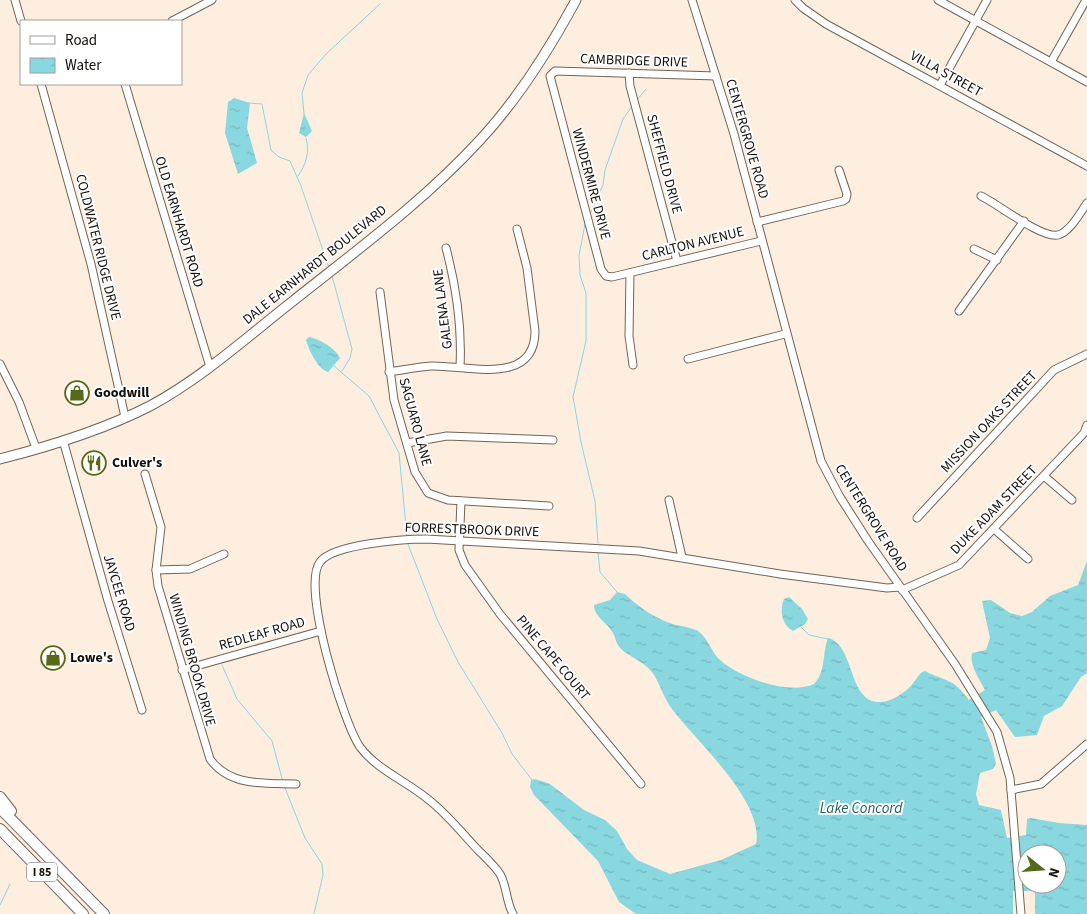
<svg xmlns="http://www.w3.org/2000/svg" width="1087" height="914" font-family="'Source Sans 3',sans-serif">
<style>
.water{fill:url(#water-ripples);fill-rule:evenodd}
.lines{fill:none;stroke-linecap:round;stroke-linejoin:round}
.stream{stroke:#89d7df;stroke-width:1}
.minor-casing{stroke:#716457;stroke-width:9}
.major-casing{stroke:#716457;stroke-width:11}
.highway-casing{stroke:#716457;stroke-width:12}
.minor{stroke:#fff;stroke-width:7}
.major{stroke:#fff;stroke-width:9}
.highway{stroke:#fff;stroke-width:10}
.labels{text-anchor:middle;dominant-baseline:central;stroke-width:4;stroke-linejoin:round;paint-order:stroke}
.shield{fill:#fff;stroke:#5a5653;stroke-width:1}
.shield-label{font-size:12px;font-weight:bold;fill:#130e09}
.street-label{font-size:14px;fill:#130e09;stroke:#fff}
.poi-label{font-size:14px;font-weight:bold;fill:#130e09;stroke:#fff;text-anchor:start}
.water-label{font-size:15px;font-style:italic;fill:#226268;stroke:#fff}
</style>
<defs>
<pattern id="water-ripples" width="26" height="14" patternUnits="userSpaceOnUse" patternTransform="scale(1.25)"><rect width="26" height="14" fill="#89d7df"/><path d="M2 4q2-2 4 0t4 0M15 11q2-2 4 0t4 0" fill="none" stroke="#75b7be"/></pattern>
</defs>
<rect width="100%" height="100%" fill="#fdeedf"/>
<g class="water">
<polygon points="234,98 250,103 247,128 257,163 238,174 225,133 228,102"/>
<polygon points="304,113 312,131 306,137 299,133"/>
<path d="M309 337C320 339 335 348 340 358L328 372C318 369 309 351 306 340Z"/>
<path d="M1087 561V673L1081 677 1062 706 1044 716 1037 735 1015 737 996 710 981 717 992 746 996 764 993 769 980 773 976 794 979 805 1001 810 1007 838 1026 835 1027 819 1031 818 1059 823 1087 825V914H1035V891H1013V914H636L619 902 598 861 534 795 530 787 531 780 535 779 550 784 584 810 605 820 617 831 627 849 637 860 670 874 721 860 756 844C765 802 695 740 672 709 663 697 660 683 652 672 643 661 631 658 621 649 616 644 616 639 613 633 608 623 594 617 594 605L610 600 617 592 625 594C636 605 652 616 667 622 676 626 687 626 696 630 707 635 711 652 720 660 739 677 789 696 814 684 826 672 822 654 828 638 856 645 847 705 882 702 893 701 908 691 914 682 918 677 919 673 925 671 947 682 953 678 969 700L985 690C980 680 969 665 972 653L986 650 990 638 982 601 991 600 1010 613 1022 616 1032 612 1050 596 1078 585ZM1027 854H1057V884H1027Z"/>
<path d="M789 597 802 609 808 619 805 624 793 631C782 625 779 611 784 599Z"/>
</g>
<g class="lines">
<g class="stream">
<polyline points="637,100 646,89"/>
<polyline points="249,103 262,104 271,150 279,157 290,161 301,186 329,268"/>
<polyline points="304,114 302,93 308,75 326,54 380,4"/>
<path d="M298 176C306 164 310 153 306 138"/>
<polyline points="590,214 603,185 605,170 623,119 633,105"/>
<polyline points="585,224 579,256 580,275 586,293 586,341 573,397 581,442 595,501 598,543"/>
<polyline points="332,276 352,349 350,358 342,371"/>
<polyline points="334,366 369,396 399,453 407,537"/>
<polyline points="408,544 437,619 458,662 502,733 512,754 532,780"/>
<polyline points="598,552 600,572 617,592"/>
<polyline points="801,627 809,635 828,639"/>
<polyline points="222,665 237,699 272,741 283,782"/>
<polyline points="285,788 305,838 322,864 323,875 314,914"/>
<polyline points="0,905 10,884"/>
</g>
<g class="minor-casing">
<g id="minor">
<polyline points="15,0 21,21"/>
<polyline points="692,0 734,134 821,461 840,497 868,541 955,664 997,732 1010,778 1021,914"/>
<polyline points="795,0 803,8 826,24 1087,166"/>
<polyline points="938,0 1087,82"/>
<polyline points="172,21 212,0"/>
<polyline points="1051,62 1086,0"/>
<polyline points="629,73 630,86 677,261"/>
<polyline points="716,76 555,71 550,76 601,269 606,276 612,277 761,241"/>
<polyline points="41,84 91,264 125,417"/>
<polyline points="125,84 210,367"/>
<polyline points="940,85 987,0"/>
<path d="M981 196C998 204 1042 239 1058 235 1070 232 1080 213 1087 203"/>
<polyline points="757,222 843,201 846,199 847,194 839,170"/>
<path d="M446 248C456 286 462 328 460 367"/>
<polyline points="974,249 997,260"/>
<polyline points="630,273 629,336 633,365"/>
<polyline points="380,292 394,400 415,472 428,493 448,500 549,506"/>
<polyline points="959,311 1024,221"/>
<polyline points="688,359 785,334"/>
<polyline points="0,364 19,402 36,448"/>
<path d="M389 372C403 370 417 367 431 366 467 365 535 387 535 331L527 268 517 229"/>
<polyline points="63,440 108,601 142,710"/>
<polyline points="407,443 447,436 553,440"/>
<path d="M145 474 161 527 156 570 158 586 210 759C230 787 265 783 296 784"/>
<polyline points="1044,476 1072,500"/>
<polyline points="669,500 682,557"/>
<polyline points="461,501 459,550 465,565 500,614 641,784"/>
<polyline points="917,518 1054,370 1087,354"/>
<polyline points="994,529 1028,559"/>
<polyline points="156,570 190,569 224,554"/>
<polyline points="902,590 959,565 1084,433 1087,425"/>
<polyline points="182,670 321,631"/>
<polyline points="1011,790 1041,784 1087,744"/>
<path d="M513 914C506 902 507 886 500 874 494 865 485 857 477 849 462 833 447 814 429 800 408 782 377 770 360 747 343 722 301 586 320 562 333 544 404 539 426 539L639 551 780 574 887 588 900 587"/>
</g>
</g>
<g class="major-casing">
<path id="major" d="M0 459C51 446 103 430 150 406 202 378 247 337 293 301 357 250 424 201 480 140 519 98 549 50 576 0"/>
</g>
<g class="highway-casing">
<g id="highway">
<polyline points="0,797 11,811"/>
<polyline points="0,808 104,914"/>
<polyline points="0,829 83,914"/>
</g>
</g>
<use href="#minor" class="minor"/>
<use href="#major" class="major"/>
<use href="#highway" class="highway"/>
</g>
<defs>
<g id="shop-ring" transform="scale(1.25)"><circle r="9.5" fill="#fff" stroke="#566916" stroke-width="1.5"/><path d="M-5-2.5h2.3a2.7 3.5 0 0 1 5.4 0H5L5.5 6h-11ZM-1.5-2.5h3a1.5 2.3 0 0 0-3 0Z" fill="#566916"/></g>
<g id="restaurant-ring" transform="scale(1.25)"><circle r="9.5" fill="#fff" stroke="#566916" stroke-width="1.5"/><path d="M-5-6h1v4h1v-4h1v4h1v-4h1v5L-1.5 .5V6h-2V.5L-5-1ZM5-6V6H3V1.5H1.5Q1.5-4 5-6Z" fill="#566916"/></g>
</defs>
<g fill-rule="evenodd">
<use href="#shop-ring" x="77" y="393"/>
<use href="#restaurant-ring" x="94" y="463"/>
<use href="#shop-ring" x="53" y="658"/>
</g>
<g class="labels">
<rect class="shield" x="27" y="862.5" width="30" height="19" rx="4"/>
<g class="shield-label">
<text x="42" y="872">I 85</text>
</g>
<g class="street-label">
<text transform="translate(634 61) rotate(2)">CAMBRIDGE DRIVE</text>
<text transform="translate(946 74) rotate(29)">VILLA STREET</text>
<text transform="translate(747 139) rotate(74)">CENTERGROVE ROAD</text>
<text transform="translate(664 164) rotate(75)">SHEFFIELD DRIVE</text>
<text transform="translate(591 184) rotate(75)">WINDERMIRE DRIVE</text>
<text transform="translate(179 222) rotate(73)">OLD EARNHARDT ROAD</text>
<text transform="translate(693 244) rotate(-14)">CARLTON AVENUE</text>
<text transform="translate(98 247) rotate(76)">COLDWATER RIDGE DRIVE</text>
<text transform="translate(315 265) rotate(-39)">DALE EARNHARDT BOULEVARD</text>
<text transform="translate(443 309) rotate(-97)">GALENA LANE</text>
<text transform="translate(415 422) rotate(75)">SAGUARO LANE</text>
<text transform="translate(989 422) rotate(-47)">MISSION OAKS STREET</text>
<text transform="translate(994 510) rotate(-46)">DUKE ADAM STREET</text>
<text transform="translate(871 518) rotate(58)">CENTERGROVE ROAD</text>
<text transform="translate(472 530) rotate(2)">FORRESTBROOK DRIVE</text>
<text transform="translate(119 593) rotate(73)">JAYCEE ROAD</text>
<text transform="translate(262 634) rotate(-16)">REDLEAF ROAD</text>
<text transform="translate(553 658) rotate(50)">PINE CAPE COURT</text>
<text transform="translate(192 660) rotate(74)">WINDING BROOK DRIVE</text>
</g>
<g class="poi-label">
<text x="94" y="393">Goodwill</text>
<text x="112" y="463">Culver's</text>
<text x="70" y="658">Lowe's</text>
</g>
<g class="water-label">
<text x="861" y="808">Lake Concord</text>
</g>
</g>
<rect x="20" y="20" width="162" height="65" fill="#ffffff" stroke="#a19f9d"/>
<rect x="30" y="36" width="25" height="8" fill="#ffffff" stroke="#a19f9d"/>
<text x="65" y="45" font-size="15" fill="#130e09">Road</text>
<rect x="30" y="58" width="25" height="15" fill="url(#water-ripples)" stroke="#a19f9d"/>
<text x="65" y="70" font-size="15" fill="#130e09">Water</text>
<g transform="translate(1042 869) rotate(107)"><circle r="24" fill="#ffffff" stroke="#a19f9d"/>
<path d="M0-4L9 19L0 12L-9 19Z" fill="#566916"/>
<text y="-8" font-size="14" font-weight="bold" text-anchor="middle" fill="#130e09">N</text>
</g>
</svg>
